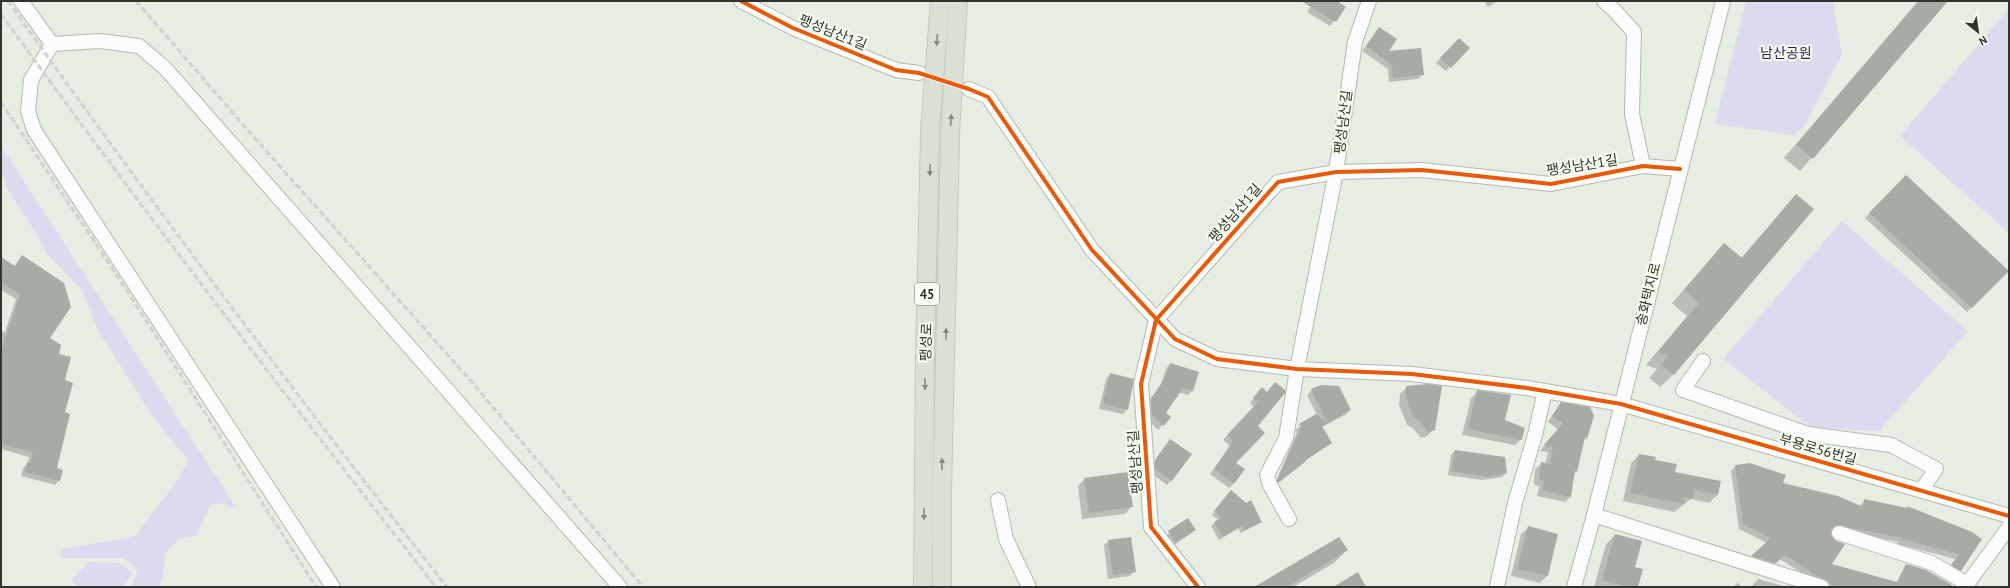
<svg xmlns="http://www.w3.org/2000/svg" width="2010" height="588" font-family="'PT Sans','Noto Sans KR',sans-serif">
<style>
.green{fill:#ddd9ef}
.shadow{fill:#0003}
.building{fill:#a6aca3}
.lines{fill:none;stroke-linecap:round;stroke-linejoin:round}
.minor-casing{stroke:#b3b9b1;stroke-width:16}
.major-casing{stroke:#c5c8c2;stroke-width:20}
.minor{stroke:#fbfcfb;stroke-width:14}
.major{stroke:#dae0d5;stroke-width:18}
.rail{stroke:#cfd1cf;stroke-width:3;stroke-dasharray:6 3;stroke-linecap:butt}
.cycleway-casing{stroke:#f6fff2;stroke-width:6}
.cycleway{stroke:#e8590c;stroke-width:4}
.oneway{fill:#848a80}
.labels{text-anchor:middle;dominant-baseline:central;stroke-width:4;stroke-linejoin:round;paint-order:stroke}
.shield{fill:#f6fff2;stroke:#6b7167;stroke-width:1}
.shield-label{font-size:13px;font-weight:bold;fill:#2f342c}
.street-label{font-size:14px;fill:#2f342c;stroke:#f6fff2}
.park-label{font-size:14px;fill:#341c57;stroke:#f6fff2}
</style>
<rect width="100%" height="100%" fill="#e6eee3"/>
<g class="green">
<polygon points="1746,1 1833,1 1842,55 1804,126 1794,135 1715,124"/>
<polygon points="2009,9 2009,233 1900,136"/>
<path d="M1 146 237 509 220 503 210 505 196 536 180 538 165 553 164 571 159 587H131L138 570 124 558H61L62 549 136 536C153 509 176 489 188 460L153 417 98 330 82 290 44 250 38 236 9 192 1 170Z"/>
<polygon points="1842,221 1968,331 1879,431 1811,427 1723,359"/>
<polygon points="89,562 120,563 132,573 124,587 82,587 74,585 72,579"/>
</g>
<g class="shadow">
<polygon points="1314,1 1335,1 1344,7 1330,26 1307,12"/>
<polygon points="1484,1 1498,1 1488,7"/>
<polygon points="1918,1 1946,1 1800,171 1784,158"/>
<polygon points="1379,28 1387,52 1422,75 1418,79 1389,82 1388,69 1362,51"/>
<polygon points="1459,39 1468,48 1446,71 1436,63"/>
<polygon points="1906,177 2008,271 1967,312 1865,218"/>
<polygon points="1796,195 1813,209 1673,375 1660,387 1649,378 1657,369 1646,365 1687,316 1672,303 1724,244 1741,258"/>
<polygon points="23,256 48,338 58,355 64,381 64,413 55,469 59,480 55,485 21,476 23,468 28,463 29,457 1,449 1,331 5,332 16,299 1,290 1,258 14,267"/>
<polygon points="1170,364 1192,391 1188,395 1178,392 1165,413 1170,417 1158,430 1148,420 1146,405 1161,384 1166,369"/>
<polygon points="1110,375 1127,409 1123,414 1099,409 1106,379"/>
<polygon points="1407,387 1434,429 1427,436 1421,438 1413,428 1407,425 1399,405 1400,394"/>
<polygon points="1312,390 1350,410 1345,415 1322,427 1331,443 1305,461 1274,486 1297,432 1295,430 1317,415 1307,395"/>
<polygon points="1477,392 1521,439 1515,445 1462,435 1471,398"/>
<polygon points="1258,393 1267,393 1256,426 1235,463 1234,483 1229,488 1210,474 1230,446 1223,440 1254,407 1250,403"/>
<polygon points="1561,403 1586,438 1583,442 1576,472 1573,475 1570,497 1565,502 1537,496 1539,487 1534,484 1535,469 1541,464 1545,464 1548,452 1540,451 1558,429 1548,422"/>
<polygon points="1171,440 1172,480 1167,485 1151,473 1151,466"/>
<polygon points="1455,451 1506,473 1502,477 1482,480 1448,475 1451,455"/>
<polygon points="1639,455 1654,461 1717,495 1709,503 1691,499 1674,512 1623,501 1631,463"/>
<polygon points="1736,466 1782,484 1859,506 1865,501 1906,509 1907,507 1971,533 1960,570 1955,575 1947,570 1955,559 1897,544 1898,542 1836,529 1830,531 1830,564 1887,587 1823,587 1780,559 1770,568 1748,561 1767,543 1739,529 1731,471"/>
<polygon points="1085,479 1131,507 1125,514 1082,519 1078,486"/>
<polygon points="1228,495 1260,522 1241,533 1238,528 1219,540 1211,526 1219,520 1212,515"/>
<polygon points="1188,520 1195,530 1171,547 1164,537"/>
<polygon points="1528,528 1557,535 1547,576 1540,583 1511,576 1521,534"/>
<polygon points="1615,535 1634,568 1637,587 1594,587 1606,544"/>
<polygon points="1109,541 1135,571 1130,576 1108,579 1104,545"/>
<polygon points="1347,550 1334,563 1293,587 1256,587"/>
<polygon points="1758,579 1787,587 1751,587"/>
<polygon points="1738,583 1742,587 1733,587"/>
</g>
<g class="building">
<polygon points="1301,1 1337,1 1346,7 1336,22"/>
<polygon points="1919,1 1948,1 1813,159 1796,145"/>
<polygon points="1379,27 1397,39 1389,51 1421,48 1424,75 1393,78 1392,65 1366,46"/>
<polygon points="1459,38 1470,48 1451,68 1440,58"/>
<polygon points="1906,175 2009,271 1972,308 1869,213"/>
<polygon points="1796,194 1814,209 1674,375 1661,365 1669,356 1658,352 1699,303 1684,290 1724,243 1742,258"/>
<polygon points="22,255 64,283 71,307 50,338 61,345 59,354 71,357 65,380 73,383 65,412 70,414 57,468 63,470 60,481 25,472 27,462 30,463 33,452 1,444 1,351 20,295 1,282 1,257 15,266"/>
<polygon points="1170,363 1199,372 1193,391 1183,388 1166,413 1171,417 1164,426 1152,416 1151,399 1165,378"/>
<polygon points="1110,373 1134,379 1128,410 1103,404"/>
<polygon points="1275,382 1285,390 1285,393 1258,426 1265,433 1236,463 1245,469 1234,484 1214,469 1233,441 1227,435 1258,402 1253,398 1262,387 1267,392"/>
<polygon points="1428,384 1442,386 1435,430 1428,432 1420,421 1414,418 1406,398 1406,386"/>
<polygon points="1321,385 1339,386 1351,410 1322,426 1332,443 1307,459 1305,462 1278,483 1277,480 1301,427 1299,424 1316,414 1327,423 1311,389"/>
<polygon points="1477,390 1511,395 1505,420 1525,428 1522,440 1468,429"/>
<polygon points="1561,402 1590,407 1594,416 1587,439 1585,437 1577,472 1575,470 1571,497 1542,490 1544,481 1539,479 1541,462 1550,464 1553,447 1544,445 1563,423 1552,416"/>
<polygon points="1170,439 1192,454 1172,481 1155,469 1155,460"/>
<polygon points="1455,450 1505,457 1507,473 1487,477 1452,471"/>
<polygon points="1639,454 1656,457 1655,460 1677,464 1675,472 1721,481 1718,495 1695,490 1692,499 1685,497 1684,504 1630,493"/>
<polygon points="1750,463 1786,475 1783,483 1838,496 1863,507 1864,499 1907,508 1907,506 1972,532 1982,539 1961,571 1952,565 1959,554 1902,539 1902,538 1837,525 1831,530 1831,535 1836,541 1845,544 1832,564 1897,582 1906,564 1926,570 1952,585 1951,587 1835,587 1785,555 1776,563 1751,556 1771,538 1743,524 1735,465"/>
<polygon points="1128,472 1133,507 1089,513 1084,478"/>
<polygon points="1231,490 1246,503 1251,500 1262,522 1244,531 1242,526 1223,537 1214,522 1222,517 1214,511"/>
<polygon points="1188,518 1196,530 1176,543 1168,531"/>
<polygon points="1528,526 1558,534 1548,576 1517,569"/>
<polygon points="1615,534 1642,541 1635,567 1643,569 1638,587 1628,587 1602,580"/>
<polygon points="1131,537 1136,572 1113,575 1108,540"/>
<polygon points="1339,537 1348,550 1286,587 1254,587"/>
<polygon points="1358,572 1366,587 1333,587"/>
</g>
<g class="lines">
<g class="minor-casing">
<g id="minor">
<polyline points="21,1 52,44 31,80 28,111 34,130 333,587"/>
<polyline points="741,1 793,28 896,70 919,73"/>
<polyline points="1604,1 1614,10 1634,32 1632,114 1643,166"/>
<polyline points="52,44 100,41 139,46 165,68 620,587"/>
<polyline points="969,89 988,97 1092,250 1175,339 1217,359 1297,369 1412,374 1527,388 1621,404 2009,516"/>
<polyline points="1703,361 1683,390 1808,434 1891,445 1936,469 1921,491"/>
<polyline points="998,500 1006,539 1029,587"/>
<polyline points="1594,515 1822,587"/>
<polyline points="1289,519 1270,485 1267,475 1286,438 1297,369 1336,172 1355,42 1369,1"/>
<polyline points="1839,533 1932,563 1967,584"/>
<polyline points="1198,587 1151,527 1141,384 1156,320 1278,182 1336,172 1422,170 1551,184 1643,166 1680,169"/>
<polyline points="1497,587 1515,503 1535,435 1545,391"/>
<polyline points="1574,587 1594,515 1723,1"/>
<polyline points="1965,587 2009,527"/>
</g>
</g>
<g class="major-casing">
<g id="major">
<polyline points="923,587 925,358 930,131 940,1"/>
<polyline points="942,587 942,494 950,134 958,1"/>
</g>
</g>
<use href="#minor" class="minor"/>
<use href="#major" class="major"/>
<g class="rail">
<path d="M8 1C149 200 296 395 447 587"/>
<polyline points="136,1 252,135 471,381 643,587"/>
<path d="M1 14C141 208 287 398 436 587"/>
<polyline points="1,102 124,286 316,587"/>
</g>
<g class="cycleway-casing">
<g id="cycleway">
<polyline points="741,1 793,28 896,70 919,73 969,89 988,97 1092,250 1175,339 1217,359 1297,369 1412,374 1527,388 1621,404 2009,516"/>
<polyline points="1198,587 1151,527 1141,384 1156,320 1278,182 1336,172 1422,170 1551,184 1643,166 1680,169"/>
</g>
</g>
<use href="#cycleway" class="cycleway"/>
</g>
<defs><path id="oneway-solid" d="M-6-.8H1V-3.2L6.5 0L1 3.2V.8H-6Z"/></defs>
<g class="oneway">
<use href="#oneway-solid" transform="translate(937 40) rotate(94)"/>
<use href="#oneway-solid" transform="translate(951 120) rotate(-86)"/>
<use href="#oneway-solid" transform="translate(930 170) rotate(91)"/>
<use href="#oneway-solid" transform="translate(946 334) rotate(-89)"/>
<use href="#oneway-solid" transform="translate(925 384) rotate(90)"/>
<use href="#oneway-solid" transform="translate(942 464) rotate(-89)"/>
<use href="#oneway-solid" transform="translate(924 514) rotate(91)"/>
</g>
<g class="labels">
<rect class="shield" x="915" y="283" width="24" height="22" rx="3"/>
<g class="shield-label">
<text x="927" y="294">45</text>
</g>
<g class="street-label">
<text transform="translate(833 32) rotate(22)">팽성남산1길</text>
<text transform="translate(1343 122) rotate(-83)">팽성남산길</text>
<text transform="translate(1582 165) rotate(-9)">팽성남산1길</text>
<text transform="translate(1235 213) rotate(-49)">팽성남산1길</text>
<text transform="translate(1648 294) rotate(-76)">송화택지로</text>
<text transform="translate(926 342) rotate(-88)">팽성로</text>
<text transform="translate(1818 449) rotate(16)">부용로56번길</text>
<text transform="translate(1135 462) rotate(-94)">팽성남산길</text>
</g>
<g class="park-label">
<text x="1786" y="53">남산공원</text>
</g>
</g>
<rect width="2010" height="588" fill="none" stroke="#2f342c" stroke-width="4"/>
<g transform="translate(1978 32) rotate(150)" stroke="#f6fff2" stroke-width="3" paint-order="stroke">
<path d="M0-3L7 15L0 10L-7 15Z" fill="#2f342c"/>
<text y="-6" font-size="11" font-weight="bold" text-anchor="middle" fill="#2f342c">N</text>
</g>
</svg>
